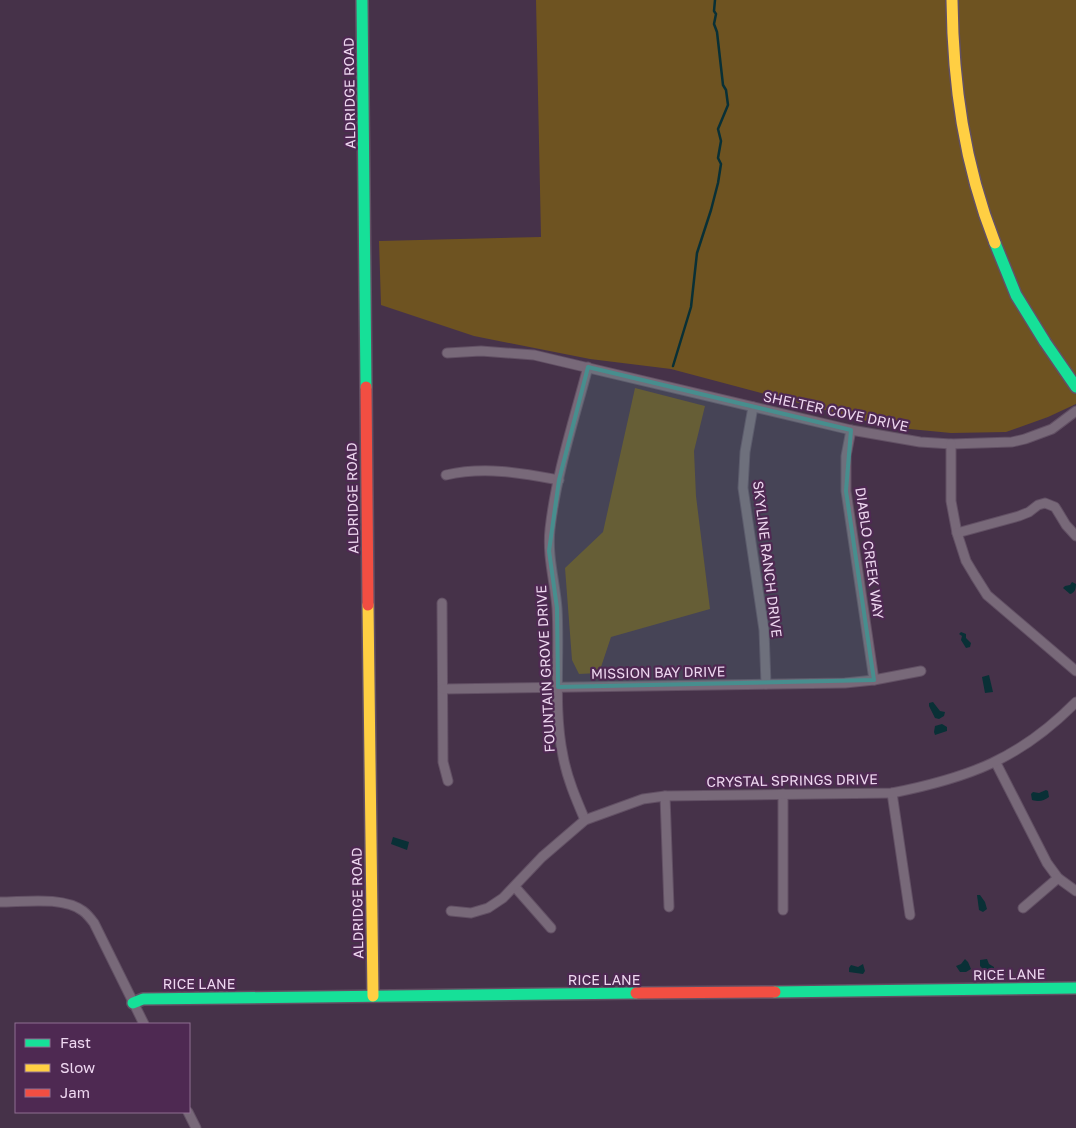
<svg xmlns="http://www.w3.org/2000/svg" width="1076" height="1128" font-family="'Golos Text',sans-serif">
<style>
.green{fill:#6e5321}
.water{fill:#093036}
.lines{fill:none;stroke-linecap:round;stroke-linejoin:round}
.stream{stroke:#093036;stroke-width:2.5}
.street-casing{stroke:#625064;stroke-width:11}
.fast-casing{stroke:#625064;stroke-width:14}
.slow-casing{stroke:#625064;stroke-width:14}
.jam-casing{stroke:#625064;stroke-width:14}
.street{stroke:#786979;stroke-width:9}
.fast{stroke:#16e098;stroke-width:11}
.slow{stroke:#ffcf43;stroke-width:11}
.jam{stroke:#f24e42;stroke-width:11}
.marked{fill:#478e8e;fill-opacity:0.2;stroke:#478e8e;stroke-width:4;stroke-linejoin:round}
.labels{text-anchor:middle;dominant-baseline:central;stroke-width:4.5;stroke-linejoin:round;paint-order:stroke}
.street-label{font-size:14px;fill:#eed7f0;stroke:#4e2952}
</style>
<rect width="100%" height="100%" fill="#463249"/>
<g class="green">
<polygon points="536,0 1076,0 1076,404 1048,417 1006,432 951,433 889,427 671,369 590,359 474,336 381,305 379,241 541,237"/>
<polygon points="635,388 705,406 694,451 696,496 710,609 611,637 599,673 579,674 572,660 565,568 603,532"/>
</g>
<g class="water">
<path d="M1072 582 1076 584C1076 588 1075 593 1070 594L1063 588 1065 586 1070 585Z"/>
<polygon points="961,632 966,634 966,638 971,643 970,647 966,648 961,640 962,636 959,634"/>
<polygon points="989,675 993,692 985,693 982,677"/>
<polygon points="933,702 940,711 945,712 944,716 939,719 935,718 929,706 929,703"/>
<polygon points="942,724 947,727 947,731 935,735 934,732 935,726"/>
<path d="M1046 790 1048 791 1049 797C1043 801 1040 802 1032 800L1031 794 1033 792 1039 793Z"/>
<polygon points="393,837 409,842 407,850 391,844"/>
<polygon points="980,895 985,902 987,909 983,912 979,910 977,895"/>
<polygon points="965,959 968,962 971,969 966,972 960,972 956,966 961,964"/>
<polygon points="987,959 989,964 994,967 994,971 990,973 985,971 980,966 980,960"/>
<polygon points="863,964 865,971 863,974 849,972 849,968 851,965 858,967"/>
</g>
<g class="lines">
<polyline class="stream" points="673,366 691,307 697,253 711,210 718,183 721,164 718,158 721,141 718,129 728,105 726,90 723,85 717,32 714,24 716,14 714,11 715,0"/>
<g class="street-casing">
<g id="street">
<polyline points="447,353 481,351 534,355 851,430 920,442 951,444 1012,442 1025,439 1052,429 1076,411"/>
<polyline points="753,407 745,452 743,488 764,630 766,684"/>
<polyline points="851,430 846,456 846,491 874,680"/>
<polyline points="951,444 951,501 957,533 966,561 975,576 987,595 1076,671"/>
<path d="M446 475C485 466 521 473 559 480"/>
<polyline points="957,533 1019,516 1029,512 1038,505 1045,503 1055,507 1066,525 1076,536"/>
<polyline points="442,603 443,762 448,781"/>
<polyline points="443,689 845,683 874,680 921,671"/>
<polyline points="996,763 1047,863 1058,878 1076,891"/>
<polyline points="892,793 910,915"/>
<polyline points="783,794 783,910"/>
<polyline points="665,796 669,907"/>
<path d="M585 820C576 799 567 778 563 756 553 709 560 656 557 608 555 582 547 556 550 529 556 475 574 420 588 367"/>
<polyline points="515,887 551,928"/>
<path d="M0 902C24 902 63 896 83 911 87 914 91 919 94 923L144 1024"/>
<polyline points="1023,908 1058,878"/>
<path d="M451 911 471 913 488 908 503 898 542 857 585 820 643 799 665 796 892 793C968 778 1020 759 1076 702"/>
<polyline points="188,1112 196,1128"/>
</g>
</g>
<g class="fast-casing">
<g id="fast">
<polyline points="362,0 366,387"/>
<polyline points="995,243 1016,295 1045,342 1076,387"/>
<polyline points="775,992 1076,988"/>
<polyline points="133,1003 143,999 636,993"/>
</g>
</g>
<g class="slow-casing">
<g id="slow">
<path d="M952 0C953 84 964 164 995 243"/>
<polyline points="368,605 373,996"/>
</g>
</g>
<g class="jam-casing">
<g id="jam">
<polyline points="366,387 368,605"/>
<polyline points="636,993 775,992"/>
</g>
</g>
<use href="#street" class="street"/>
<use href="#fast" class="fast"/>
<use href="#slow" class="slow"/>
<use href="#jam" class="jam"/>
</g>
<path class="marked" d="M588 367 851 430 846 491 874 680 558 687 557 608 549 551 559 480Z"/>
<g class="labels">
<g class="street-label">
<text transform="translate(349 93) rotate(-91)">ALDRIDGE ROAD</text>
<text transform="translate(836 411) rotate(12)">SHELTER COVE DRIVE</text>
<text transform="translate(352 498) rotate(-91)">ALDRIDGE ROAD</text>
<text transform="translate(870 553) rotate(82)">DIABLO CREEK WAY</text>
<text transform="translate(768 559) rotate(83)">SKYLINE RANCH DRIVE</text>
<text transform="translate(545 669) rotate(-93)">FOUNTAIN GROVE DRIVE</text>
<text transform="translate(658 672) rotate(-1)">MISSION BAY DRIVE</text>
<text transform="translate(792 780) rotate(-1)">CRYSTAL SPRINGS DRIVE</text>
<text transform="translate(357 903) rotate(-91)">ALDRIDGE ROAD</text>
<text transform="translate(1009 974) rotate(-1)">RICE LANE</text>
<text x="604" y="979">RICE LANE</text>
<text x="199" y="983">RICE LANE</text>
</g>
</g>
<rect x="15" y="1023" width="175" height="90" fill="#4e2952" stroke="#8e6f91"/>
<rect x="25" y="1039" width="25" height="8" fill="#16e098" stroke="#8e6f91"/>
<text x="60" y="1048" font-size="15" fill="#eed7f0">Fast</text>
<rect x="25" y="1064" width="25" height="8" fill="#ffcf43" stroke="#8e6f91"/>
<text x="60" y="1073" font-size="15" fill="#eed7f0">Slow</text>
<rect x="25" y="1089" width="25" height="8" fill="#f24e42" stroke="#8e6f91"/>
<text x="60" y="1098" font-size="15" fill="#eed7f0">Jam</text>
</svg>
